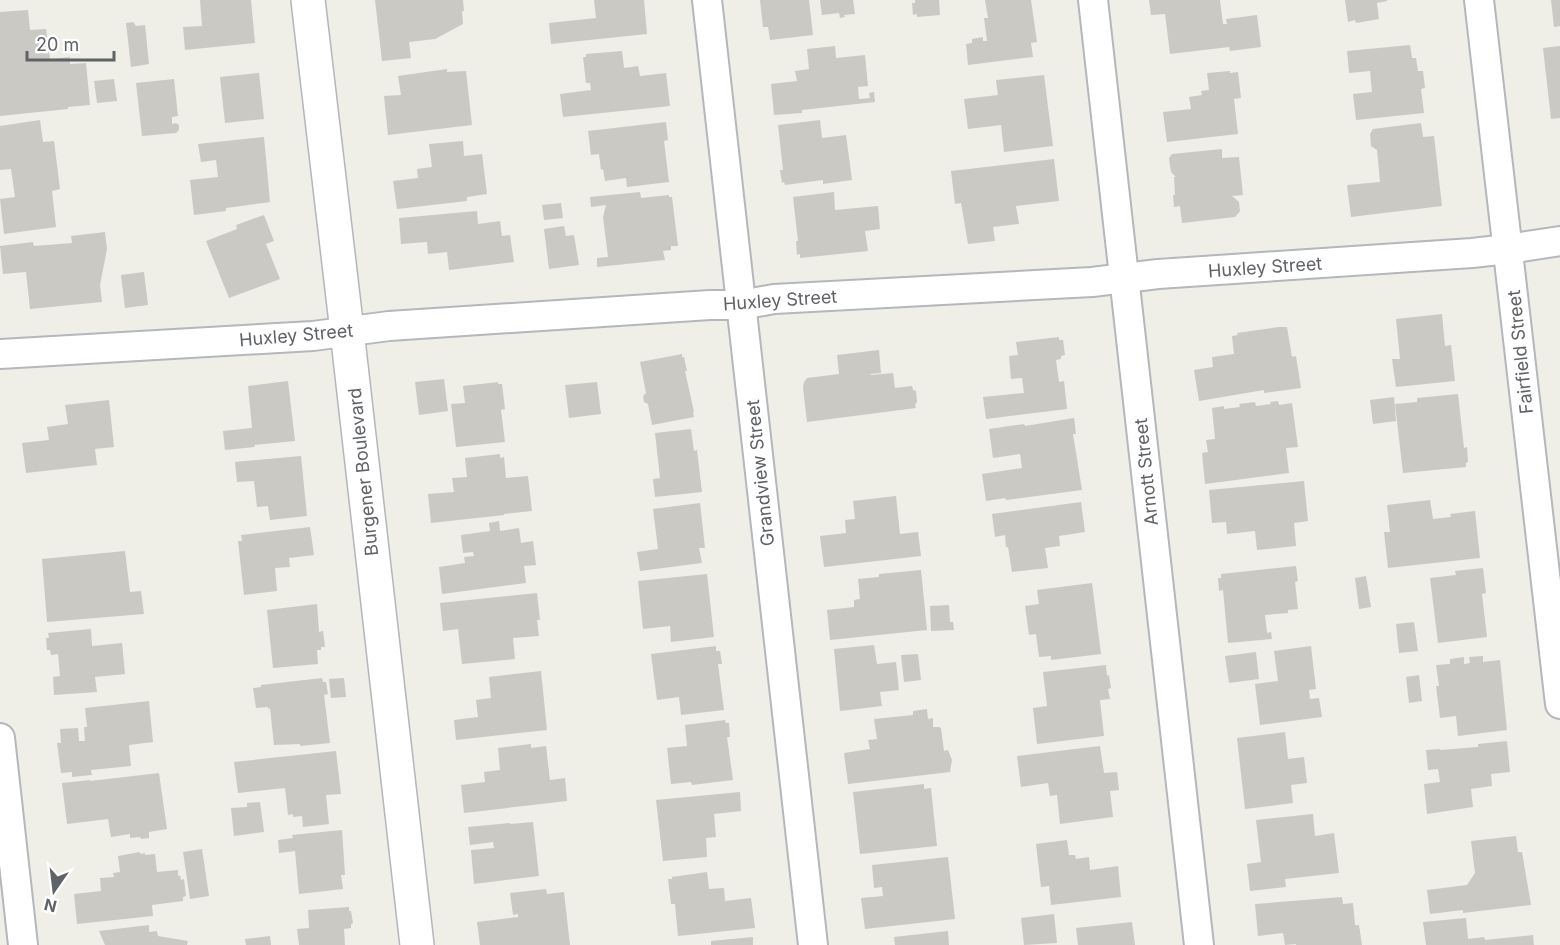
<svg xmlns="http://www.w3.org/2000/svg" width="1560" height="945" font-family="Inter,sans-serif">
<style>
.building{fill:#cbc9c4}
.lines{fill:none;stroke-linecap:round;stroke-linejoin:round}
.minor-casing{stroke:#b4b7bb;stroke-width:32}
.secondary-casing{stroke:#b3b6ba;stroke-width:36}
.minor{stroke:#fff;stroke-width:28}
.secondary{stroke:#fff;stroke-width:33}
.labels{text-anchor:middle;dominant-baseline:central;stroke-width:5;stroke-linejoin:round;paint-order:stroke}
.street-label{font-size:18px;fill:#5f6266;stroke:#fff}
</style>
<rect width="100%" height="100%" fill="#efeee7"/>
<g class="building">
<polygon points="200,0 251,0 255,43 185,50 183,27 202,26"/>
<polygon points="375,0 463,0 464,11 462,11 463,24 435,39 409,42 411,58 382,61"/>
<polygon points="594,0 644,0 647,34 551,44 549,23 596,18"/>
<polygon points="760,0 809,0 813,35 770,40 768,27 763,27"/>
<polygon points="820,0 853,0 855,14 844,15 845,17 840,18 839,13 822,15"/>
<polygon points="915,0 939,0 940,15 917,17 917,14 913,15 912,3 915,3"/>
<polygon points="985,0 1031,0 1037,42 1031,43 1033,57 968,65 966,44 972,43 972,39 983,37 983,41 987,41 984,18 988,18"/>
<polygon points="1149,0 1220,0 1223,24 1227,24 1226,19 1257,15 1261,47 1230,51 1229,47 1170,54 1165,14 1151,15"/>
<polygon points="1345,0 1387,0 1387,1 1377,3 1379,19 1356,23 1355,20 1348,22"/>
<polygon points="1551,0 1560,0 1560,26 1554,27"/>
<polygon points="28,10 30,30 46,29 50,59 70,57 70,64 86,63 90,105 68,107 68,109 0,116 0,12"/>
<polygon points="133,22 136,26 145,25 149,64 131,67 126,23"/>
<polygon points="1410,45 1412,58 1416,58 1418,71 1423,71 1425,88 1421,89 1424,113 1356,120 1353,94 1372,92 1370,71 1349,73 1347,51"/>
<polygon points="835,46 836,58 865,55 868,86 858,87 859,99 870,98 869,93 874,92 875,102 802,110 802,113 774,115 771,84 797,81 795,71 809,69 807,49"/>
<polygon points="1560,46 1560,118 1551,119 1543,48"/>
<polygon points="622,51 624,68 638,66 640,76 666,73 670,106 563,117 560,94 591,90 590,83 586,83 583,57 586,57 586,54"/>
<polygon points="447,69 447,72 466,71 472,125 388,135 384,96 401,95 398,76"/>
<polygon points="1230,71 1230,73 1238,72 1241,98 1234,99 1238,134 1167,142 1163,112 1191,109 1189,97 1202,95 1201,91 1209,90 1207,73"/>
<polygon points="259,73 264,119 225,123 220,77"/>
<polygon points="1044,75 1053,146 1004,152 1001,125 968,129 964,99 998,95 996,80"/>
<polygon points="114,79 117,101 97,103 94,81"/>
<polygon points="174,79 178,116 172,117 172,124 176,123 179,125 179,130 176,133 142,136 136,83"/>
<polygon points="40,120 43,142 54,141 60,189 52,191 56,227 4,234 0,199 15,197 11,169 0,170 0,126"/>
<polygon points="820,120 822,138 846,135 852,180 823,184 823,180 785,185 784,182 782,183 780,170 783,170 778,125"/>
<polygon points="666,122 668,140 664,141 669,182 627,187 626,178 605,181 603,169 601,170 599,154 591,155 588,131"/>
<polygon points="1421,123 1423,137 1434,136 1442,206 1351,217 1347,185 1380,182 1377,150 1371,146 1370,134 1373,129"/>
<polygon points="264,137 270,202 226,208 226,211 194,215 190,180 218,177 216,160 201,162 198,144"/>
<polygon points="463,141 464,156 482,154 487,194 467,197 467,201 397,209 393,181 418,178 417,169 432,167 429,144"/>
<polygon points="1222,149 1222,158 1239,157 1243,195 1232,196 1239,202 1240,211 1235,217 1182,223 1180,206 1174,207 1173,195 1175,195 1174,177 1176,177 1171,172 1169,158 1172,154"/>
<polygon points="1054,159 1059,201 1016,206 1019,224 993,227 995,241 968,244 961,203 955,204 951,171"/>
<polygon points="640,192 641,198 669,195 669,197 672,197 678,246 671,246 671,250 663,251 665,260 597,267 597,258 608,257 603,217 606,205 591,207 590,197"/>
<polygon points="834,192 835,210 878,206 880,229 865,231 868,251 800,258 800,254 797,255 796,241 798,241 793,197"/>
<polygon points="561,203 563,218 544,220 542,205"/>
<polygon points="477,211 478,224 500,221 502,236 510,235 514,262 449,270 447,252 428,254 427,242 401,244 399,218"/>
<polygon points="264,215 274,241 266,244 280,279 229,298 206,241 237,229 236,225"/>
<polygon points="564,226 566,236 574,235 579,265 549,269 544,229"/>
<polygon points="105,232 107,249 100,285 102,302 30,309 26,272 3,274 0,246 33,242 34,246 72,243 71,236"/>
<polygon points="144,272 148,305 125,308 121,275"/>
<polygon points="1442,314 1445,346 1451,345 1455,381 1396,387 1392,359 1400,359 1396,319"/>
<polygon points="1279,327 1287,327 1292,357 1296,356 1301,388 1264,393 1264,390 1199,401 1194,370 1213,367 1212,357 1234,354 1232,336 1238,335 1237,333"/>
<polygon points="1059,337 1059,340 1063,340 1065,355 1061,356 1061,359 1056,360 1059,382 1064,381 1067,409 986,419 983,397 1024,393 1022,378 1011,379 1009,356 1018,355 1016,342"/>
<polygon points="879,350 881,373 870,374 871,375 893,373 895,388 912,386 913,390 916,391 917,402 915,405 916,408 807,422 803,388 804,382 807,378 839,374 837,355"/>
<polygon points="682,354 682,357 684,357 687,371 685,371 694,412 693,412 694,417 652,425 648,404 644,402 643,396 646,393 640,362"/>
<polygon points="444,379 448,411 419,415 415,382"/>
<polygon points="288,381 295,441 254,445 255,447 225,450 223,431 252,428 248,386"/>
<polygon points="498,382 498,384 502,384 505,409 501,410 505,442 456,447 451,404 465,403 463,386"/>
<polygon points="597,382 601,414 569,418 565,385"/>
<polygon points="1458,394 1464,448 1467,447 1468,462 1466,463 1466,467 1403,473 1395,404 1417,402 1417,398"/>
<polygon points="1394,397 1396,421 1373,424 1370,400"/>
<polygon points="109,400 114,447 95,449 97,465 26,473 22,443 49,440 47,427 68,424 65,405"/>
<polygon points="1278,401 1279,405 1292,403 1298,447 1286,448 1289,473 1205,484 1202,453 1208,452 1206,440 1215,439 1212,408 1224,406 1224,409 1240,407 1239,404 1255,402 1256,406 1271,404 1270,402"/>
<polygon points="1074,418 1076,434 1073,434 1082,490 1006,500 1005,498 986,501 982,474 1022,468 1020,454 993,458 989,429 1024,424 1025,426"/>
<polygon points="691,429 694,451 697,450 702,492 655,497 653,479 660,478 655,433"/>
<polygon points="500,454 500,458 504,457 506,478 528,476 532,511 504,514 504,515 431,523 428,494 454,492 452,478 467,477 465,458"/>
<polygon points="301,456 307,516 270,520 268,506 257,507 254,481 237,482 235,462"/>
<polygon points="1304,481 1308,521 1294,523 1296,546 1257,550 1255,531 1227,534 1226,522 1212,523 1209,490"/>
<polygon points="896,496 900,534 918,532 921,556 824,567 820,536 846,533 845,520 855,519 853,501"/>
<polygon points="1430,500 1433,519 1451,517 1450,514 1475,511 1480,558 1388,568 1384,532 1390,532 1387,505"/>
<polygon points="1081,502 1085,532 1059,536 1060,546 1045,548 1048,568 1012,572 1008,547 1006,547 1005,535 995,537 992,514"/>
<polygon points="700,503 705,548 699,548 702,563 640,571 637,552 658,549 653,509"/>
<polygon points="499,521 500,531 519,528 521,543 533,541 536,565 524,566 526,583 442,594 439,567 465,563 464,557 474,556 473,552 463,553 461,535 490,531 489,523"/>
<polygon points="310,527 314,555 289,558 290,567 275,568 277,591 244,595 238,541 242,541 241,535"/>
<polygon points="125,551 130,592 141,591 144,614 47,622 42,559"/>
<polygon points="1296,566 1298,581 1295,582 1298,609 1288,610 1288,613 1265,615 1267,633 1271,632 1272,639 1228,643 1223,590 1219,591 1218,578 1221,578 1221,574"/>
<polygon points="1483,568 1486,593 1482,594 1487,637 1438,643 1430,578 1456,575 1455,571"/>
<polygon points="921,570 927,630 830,640 827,610 854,607 854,600 860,599 858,579 879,577 879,574"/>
<polygon points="707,574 714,637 671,642 670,626 643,629 638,581"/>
<polygon points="1366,576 1371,607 1359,609 1355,578"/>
<polygon points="1092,583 1101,654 1051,660 1051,656 1039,657 1036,634 1029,635 1025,606 1039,604 1037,590"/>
<polygon points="537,593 540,620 537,620 539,636 513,638 515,659 462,664 458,629 443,631 440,603"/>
<polygon points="317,604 319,632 323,631 325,647 321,647 321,650 317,650 318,664 273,668 267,610"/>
<polygon points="949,605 950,622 953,622 954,630 931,631 930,606"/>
<polygon points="1414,622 1418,651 1399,653 1396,624"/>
<polygon points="91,629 92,646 122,643 125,674 95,677 97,692 54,695 53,677 60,676 58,654 51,655 50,650 47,650 46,638 49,638 48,633"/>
<polygon points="874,645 877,664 896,662 899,690 880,692 882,706 840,711 834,649"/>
<polygon points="716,646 716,651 720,651 722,664 718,664 724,710 681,715 679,697 657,700 651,654"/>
<polygon points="1311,646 1316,689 1309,690 1310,699 1319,698 1322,717 1260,725 1255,684 1278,681 1274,651"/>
<polygon points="1256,652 1259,679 1229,683 1225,656"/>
<polygon points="918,654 921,680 904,682 901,655"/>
<polygon points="1483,656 1483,662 1500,660 1507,730 1458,736 1456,716 1440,718 1436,686 1439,686 1436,665 1450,664 1450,659 1464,657 1464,664 1470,663 1469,657"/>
<polygon points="1106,665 1107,676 1109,675 1111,688 1108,689 1110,699 1100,700 1104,736 1037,744 1033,708 1047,706 1043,672"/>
<polygon points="541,671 547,730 456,740 454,720 478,717 476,700 491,698 489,677"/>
<polygon points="1419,675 1422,701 1409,703 1406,677"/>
<polygon points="322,678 323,682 326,682 328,694 324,695 330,743 300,746 300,744 274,745 270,708 268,709 268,707 256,708 253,688 261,687 261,685"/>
<polygon points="344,678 346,697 331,698 329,679"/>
<polygon points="149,701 153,742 129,745 131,766 91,770 92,775 72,777 72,772 61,773 57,743 61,743 60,729 78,728 79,741 85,741 84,727 87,727 85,708"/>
<polygon points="927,709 928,719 933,718 933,727 939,727 941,728 944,751 948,750 952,760 950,772 848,784 844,753 870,749 868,740 877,739 874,719 913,715 913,711"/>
<polygon points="725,720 726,723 729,723 730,737 727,737 733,780 692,785 691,782 671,784 667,748 687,746 685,725"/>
<polygon points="1285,732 1288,759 1304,757 1307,783 1291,785 1293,803 1245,809 1237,738"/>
<polygon points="1507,741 1510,772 1491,774 1492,786 1471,789 1473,807 1427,814 1424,784 1440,782 1438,769 1428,770 1426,750 1440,749 1440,750 1478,747 1478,744"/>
<polygon points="531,744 531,748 546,746 550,780 565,778 567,801 464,813 461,785 485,782 484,772 500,770 498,748"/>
<polygon points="1100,746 1104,773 1117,772 1119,790 1110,791 1113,817 1060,824 1057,795 1050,796 1048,783 1021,787 1017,756"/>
<polygon points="336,751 341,794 326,795 329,824 303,827 302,816 293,817 293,814 288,815 285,788 238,793 234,762"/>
<polygon points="159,773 167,829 149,832 149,838 141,839 140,837 130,838 130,834 111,837 108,819 67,824 62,783 90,780 90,781"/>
<polygon points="924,784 924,789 931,788 937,846 860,854 853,792"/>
<polygon points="740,792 741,811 714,814 716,837 706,838 707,857 663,861 656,800"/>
<polygon points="260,802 264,832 234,836 231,808 247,807 247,803"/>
<polygon points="1313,814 1315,836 1334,833 1339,873 1285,879 1286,887 1250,891 1247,864 1261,862 1256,820"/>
<polygon points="533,822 539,876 474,884 471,850 494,848 493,842 470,845 468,827 510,823 510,824"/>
<polygon points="342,830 345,875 341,875 343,889 299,894 295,851 279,853 278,840 293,838 292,835"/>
<polygon points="1516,836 1518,852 1522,852 1531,905 1463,913 1463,910 1430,914 1427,890 1467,885 1475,873 1471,841"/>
<polygon points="1067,840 1069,855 1075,855 1076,859 1089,857 1090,870 1118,866 1121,897 1051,905 1049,886 1041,887 1036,844"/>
<polygon points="202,849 209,896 190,899 183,852"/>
<polygon points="140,852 140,854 145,853 145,855 155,854 157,872 178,870 178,876 180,875 181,880 184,879 186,896 183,897 183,901 152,905 153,916 77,924 74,894 101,891 100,878 114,877 113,873 120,872 118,856"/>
<polygon points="948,857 955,919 865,929 861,898 883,896 882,887 874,888 872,865"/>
<polygon points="707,872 709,889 724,888 725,901 751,898 755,928 678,936 675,904 671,904 668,879 672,879 672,877"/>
<polygon points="546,889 547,894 564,892 570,945 480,945 477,922 518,917 518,914 513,915 510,893"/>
<polygon points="1342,897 1343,904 1353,903 1355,925 1359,925 1362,945 1296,945 1296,944 1285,945 1283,933 1258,936 1255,904"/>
<polygon points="349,907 349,911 351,911 353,923 351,924 351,928 344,929 345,945 299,945 297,929 309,928 308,910"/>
<polygon points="1054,914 1057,943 1024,945 1021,918"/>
<polygon points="1466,918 1468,939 1484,937 1485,940 1533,935 1534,945 1426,945 1423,922"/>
<polygon points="1132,922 1135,945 1078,945 1076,928"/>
<polygon points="149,925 149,932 157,931 158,936 188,941 187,945 105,945 99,931"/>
<polygon points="948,931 949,945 895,945 894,937"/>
<polygon points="270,936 271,945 246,945 245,939"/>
<polygon points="753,937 753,945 711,945 711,941"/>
</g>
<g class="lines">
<g class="minor-casing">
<g id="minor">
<polyline points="707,0 813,945"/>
<polyline points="1093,0 1199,945"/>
<polyline points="1479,0 1560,704"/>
<polyline points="0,354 313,336 389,326 710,305 741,305 774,299 1092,282 1158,274 1472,253 1508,249 1560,241"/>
<polyline points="0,738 23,945"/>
</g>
</g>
<g class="secondary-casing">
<polyline id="secondary" points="308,0 347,331 417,945"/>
</g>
<use href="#minor" class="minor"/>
<use href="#secondary" class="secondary"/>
</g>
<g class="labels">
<g class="street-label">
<text transform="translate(1265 267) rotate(-4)">Huxley Street</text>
<text transform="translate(780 300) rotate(-4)">Huxley Street</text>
<text transform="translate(296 335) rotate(-5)">Huxley Street</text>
<text transform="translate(1520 352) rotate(-96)">Fairfield Street</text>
<text transform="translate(363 472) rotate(-96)">Burgener Boulevard</text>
<text transform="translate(1146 472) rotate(-96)">Arnott Street</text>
<text transform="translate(760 473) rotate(-96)">Grandview Street</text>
</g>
</g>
<g transform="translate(54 891) rotate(194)" stroke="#ffffff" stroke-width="4.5" paint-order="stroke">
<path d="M0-4.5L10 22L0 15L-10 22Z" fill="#5f6266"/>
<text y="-9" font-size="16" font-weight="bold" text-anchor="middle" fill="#5f6266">N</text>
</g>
<path d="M27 51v9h87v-9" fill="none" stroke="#5f6266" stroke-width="3"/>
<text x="36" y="51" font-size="18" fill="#5f6266" stroke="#ffffff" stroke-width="4.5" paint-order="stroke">20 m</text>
</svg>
